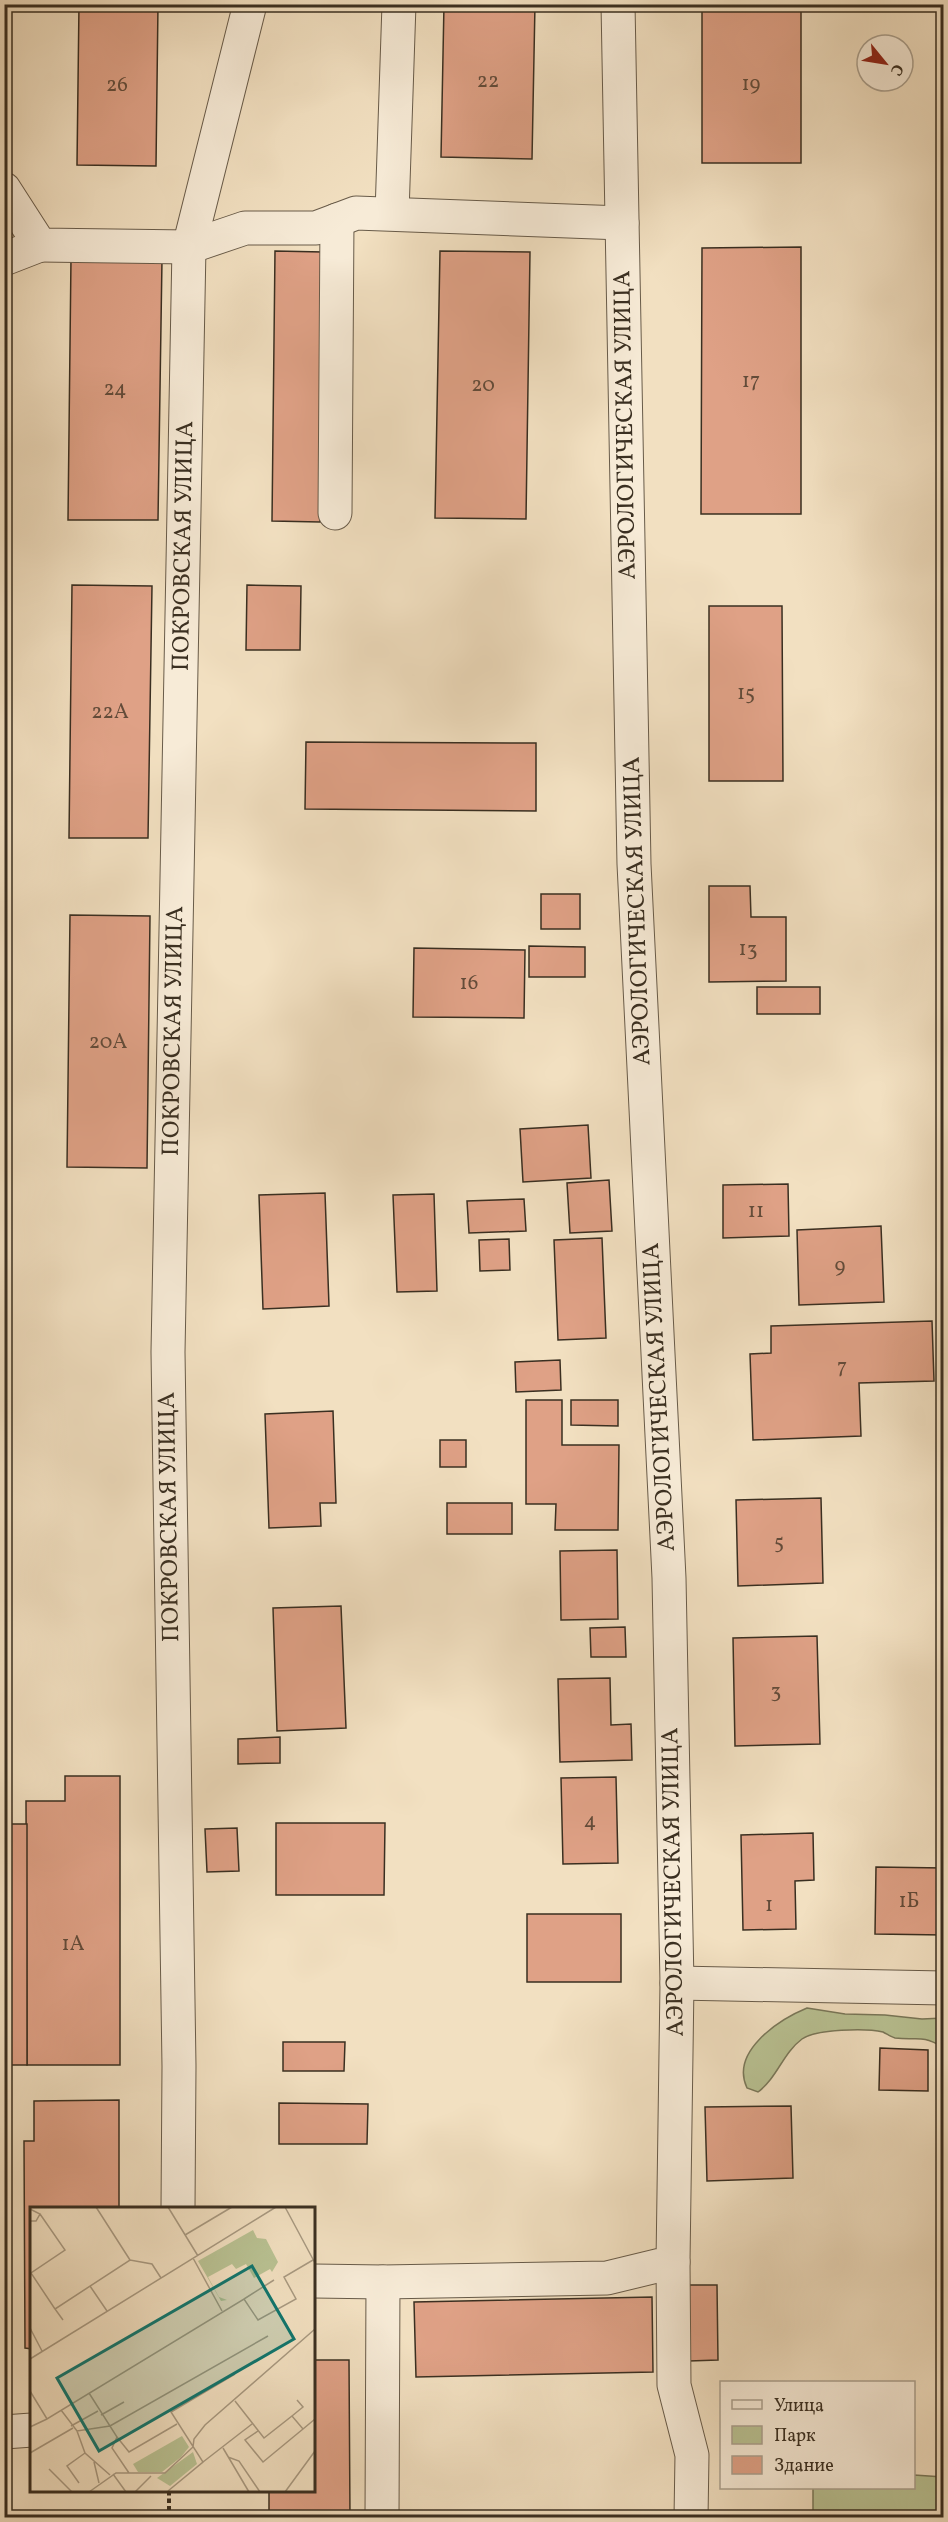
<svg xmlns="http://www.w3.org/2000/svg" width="948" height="2522" font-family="Vollkorn,serif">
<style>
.green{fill:#b9c293;stroke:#7a785a;stroke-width:1.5}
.building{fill:#dfa186;stroke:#3a2f21;stroke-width:1.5}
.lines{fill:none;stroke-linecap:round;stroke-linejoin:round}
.minor-casing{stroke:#685b49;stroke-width:35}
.path{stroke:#3a2f21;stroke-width:4;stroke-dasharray:4.5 3;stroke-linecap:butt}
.minor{stroke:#f7ebd7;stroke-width:33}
.labels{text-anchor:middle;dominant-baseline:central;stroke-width:4.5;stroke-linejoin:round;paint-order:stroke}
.number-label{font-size:21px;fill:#634c3a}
.street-label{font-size:24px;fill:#3a2f21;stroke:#f7ebd7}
.inset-road{fill:none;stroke:#a89981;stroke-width:1.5}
.view{fill:#0f766e;fill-opacity:0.15;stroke:#0f766e;stroke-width:3}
.inset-edge{fill:none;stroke:#3a2f21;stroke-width:3}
</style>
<rect width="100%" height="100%" fill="#f2e0c1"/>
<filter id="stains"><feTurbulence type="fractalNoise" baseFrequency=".00333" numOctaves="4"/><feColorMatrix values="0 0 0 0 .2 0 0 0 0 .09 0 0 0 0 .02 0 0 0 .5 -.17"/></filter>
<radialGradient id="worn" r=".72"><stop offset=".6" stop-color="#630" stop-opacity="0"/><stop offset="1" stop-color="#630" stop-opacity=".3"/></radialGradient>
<g class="green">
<path d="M807 2008 845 2014 885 2015 922 2019 943 2018V2047C919 2034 919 2041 895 2038 891 2037 887 2034 883 2032 866 2028 816 2029 802 2039 783 2053 777 2078 758 2092L747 2088C730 2052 778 2020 807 2008Z"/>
<polygon points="914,2475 943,2477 943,2517 813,2517 813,2488 914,2488"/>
</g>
<g class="building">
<polygon points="79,4 158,4 156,166 77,165"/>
<polygon points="444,4 535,4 532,159 441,157"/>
<rect x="702" y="4" width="99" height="159"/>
<polygon points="801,247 801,514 701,514 702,248"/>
<polygon points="275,251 323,252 320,522 272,521"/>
<polygon points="440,251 530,252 526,519 435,518"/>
<polygon points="71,258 162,259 158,520 68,520"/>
<polygon points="72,585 152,586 148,838 69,838"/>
<polygon points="247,585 301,586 300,650 246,650"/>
<polygon points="709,606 782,606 783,781 709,781"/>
<polygon points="306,742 536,743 536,811 305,809"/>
<polygon points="709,886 750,886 751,917 786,917 786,981 709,982"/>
<rect x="541" y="894" width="39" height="35"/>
<polygon points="70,915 150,916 147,1168 67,1167"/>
<polygon points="529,946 585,947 585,977 529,977"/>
<polygon points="414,948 525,950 524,1018 413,1017"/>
<rect x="757" y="987" width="63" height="27"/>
<polygon points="588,1125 591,1178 523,1182 520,1129"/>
<polygon points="609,1180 612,1231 570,1233 567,1183"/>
<polygon points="788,1184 789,1236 723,1238 723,1185"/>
<polygon points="325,1193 329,1306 263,1309 259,1195"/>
<polygon points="434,1194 437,1291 397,1292 393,1195"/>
<polygon points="524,1199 526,1231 469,1233 467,1201"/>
<polygon points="881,1226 884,1302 799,1305 797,1230"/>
<polygon points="602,1238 606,1338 558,1340 554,1240"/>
<polygon points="509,1239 510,1270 480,1271 479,1240"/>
<polygon points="932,1321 934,1381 859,1383 861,1436 753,1440 750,1354 771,1353 771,1326"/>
<polygon points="560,1360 561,1390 516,1392 515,1362"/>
<polygon points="526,1400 562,1400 562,1445 619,1445 618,1530 555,1530 556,1504 526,1504"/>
<polygon points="571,1400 618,1400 618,1426 571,1425"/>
<polygon points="333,1411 336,1503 320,1503 321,1526 269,1528 265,1414"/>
<rect x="440" y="1440" width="26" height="27"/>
<polygon points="821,1498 823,1583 738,1586 736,1500"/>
<rect x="447" y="1503" width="65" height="31"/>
<polygon points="617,1550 618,1619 561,1620 560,1551"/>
<polygon points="341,1606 346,1728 277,1731 273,1608"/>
<polygon points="625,1627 626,1657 591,1657 590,1628"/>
<polygon points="817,1636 820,1744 735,1746 733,1638"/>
<polygon points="610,1678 611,1725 631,1724 632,1760 560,1762 558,1679"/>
<polygon points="280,1737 280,1763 238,1764 238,1739"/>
<polygon points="65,1776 120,1776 120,2065 27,2065 26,1801 65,1801"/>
<polygon points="616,1777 618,1863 563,1864 561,1778"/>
<polygon points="276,1823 385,1823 384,1895 276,1895"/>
<rect x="4" y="1824" width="23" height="241"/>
<polygon points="237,1828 239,1871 207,1872 205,1829"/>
<polygon points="813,1833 814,1880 795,1881 796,1929 743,1930 741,1835"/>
<polygon points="876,1867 944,1868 944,1935 875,1934"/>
<rect x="527" y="1914" width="94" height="68"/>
<polygon points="283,2042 345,2042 344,2071 283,2071"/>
<polygon points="880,2048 928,2050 928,2091 879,2090"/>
<polygon points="119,2100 119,2208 32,2208 32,2349 25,2348 24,2141 34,2141 34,2101"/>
<polygon points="279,2103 368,2104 367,2144 279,2144"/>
<polygon points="791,2106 793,2178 707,2181 705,2107"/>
<polygon points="688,2285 717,2285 718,2360 689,2361"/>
<polygon points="652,2297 653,2372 416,2377 414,2302"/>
<polygon points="314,2360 349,2360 350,2518 269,2518 269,2490 314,2490"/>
</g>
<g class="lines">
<g class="minor-casing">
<g id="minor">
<polyline points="4,189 40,245 189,247 245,228 316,228 356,213 622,223"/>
<polyline points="392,213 399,4"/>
<polyline points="4,259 40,245"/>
<polyline points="335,513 337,220"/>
<polyline points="677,1983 944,1988"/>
<polyline points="178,2208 179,2066 168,1352 189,247 250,4"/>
<polyline points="673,2262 674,2385 692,2455 691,2518"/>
<polyline points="314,2281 383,2282"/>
<polyline points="4,2432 32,2430"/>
<polyline points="382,2518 383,2282 607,2278 673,2262 677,1983 669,1578 634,864 618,4"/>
</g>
</g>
<polyline class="path" points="169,2518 169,2490"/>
<use href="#minor" class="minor"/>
</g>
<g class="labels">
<g class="number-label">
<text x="488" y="81">22</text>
<text x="751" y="84">19</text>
<text x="117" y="85">26</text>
<text x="751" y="381">17</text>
<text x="483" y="385">20</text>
<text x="115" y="389">24</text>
<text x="746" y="693">15</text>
<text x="110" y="712">22А</text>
<text x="748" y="949">13</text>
<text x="469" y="983">16</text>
<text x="108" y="1042">20А</text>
<text x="756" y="1211">11</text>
<text x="840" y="1266">9</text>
<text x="842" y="1367">7</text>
<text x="779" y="1542">5</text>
<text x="776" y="1691">3</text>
<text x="590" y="1821">4</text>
<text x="909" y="1901">1Б</text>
<text x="769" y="1905">1</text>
<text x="73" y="1944">1А</text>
</g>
<g class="street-label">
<text transform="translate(626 425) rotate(-91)">АЭРОЛОГИЧЕСКАЯ УЛИЦА</text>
<text transform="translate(184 546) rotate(-89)">ПОКРОВСКАЯ УЛИЦА</text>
<text transform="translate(638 911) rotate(-92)">АЭРОЛОГИЧЕСКАЯ УЛИЦА</text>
<text transform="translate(174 1031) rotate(-89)">ПОКРОВСКАЯ УЛИЦА</text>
<text transform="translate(660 1397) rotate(-93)">АЭРОЛОГИЧЕСКАЯ УЛИЦА</text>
<text transform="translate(170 1517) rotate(-91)">ПОКРОВСКАЯ УЛИЦА</text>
<text transform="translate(674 1882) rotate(-91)">АЭРОЛОГИЧЕСКАЯ УЛИЦА</text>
</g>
</g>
<g transform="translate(30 2207)">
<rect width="285" height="285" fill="#f2e0c1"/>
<path d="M223 23 227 31 236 32 248 55 242 65 240 62 224 71 216 57 206 62 202 57 178 70 189 90 197 93 191 94 168 54ZM152 229 159 240 151 250 132 265H108L103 257ZM163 245 167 257 140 279 127 271Z" fill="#b9c293"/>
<path class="inset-road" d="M66 0 100 53M138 0 168 49M255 0 285 56M0 2 10 7 6 14H0M10 7 35 43 1 66 25 102M155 28 202 0M163 51 192 104M60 79 77 104M214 92 244 73M33 113 25 102 100 53 122 57 131 71M0 121 12 144M0 152 246 0M0 184 17 212 214 92 228 113 266 92 254 70 283 53M59 186 87 230 82 241 99 266M205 194 234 231 262 209 273 222 285 212M31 203 47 224 80 219 238 129M71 208 94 195M262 209 273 200 267 193M41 219 68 204M0 220 17 212M47 224 55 246 80 268M228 224 215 233 233 255 273 222M87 230 99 245 147 217M193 241 219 285M0 246 43 221M198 250 209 254 230 285M64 255 69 276M173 255 222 217M19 262 42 285M83 267 96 285M49 276 37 259 55 246M138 284 173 255 141 205 205 167M59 285 86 266H135L163 240 164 232 175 218 285 122M105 285 121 269M255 285 285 244"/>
<path class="view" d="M222 59 264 132 69 244 27 171Z"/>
<rect width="285" height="285" class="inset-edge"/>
</g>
<rect width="948" height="2522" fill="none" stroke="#f2e0c1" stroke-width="24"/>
<rect x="6" y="6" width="936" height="2510" fill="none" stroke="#3a2f21" stroke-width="3"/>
<rect x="12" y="12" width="924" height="2498" fill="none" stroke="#3a2f21" stroke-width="1.5"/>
<rect x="720" y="2381" width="195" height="108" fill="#f7ebd7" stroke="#aba08e" stroke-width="1.5"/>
<rect x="732" y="2400" width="30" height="9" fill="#f7ebd7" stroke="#aba08e" stroke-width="1.5"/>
<text x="774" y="2411" font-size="18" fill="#3a2f21">Улица</text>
<rect x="732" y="2426" width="30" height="18" fill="#b9c293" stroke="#aba08e" stroke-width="1.5"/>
<text x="774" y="2441" font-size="18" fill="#3a2f21">Парк</text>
<rect x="732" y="2456" width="30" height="18" fill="#dfa186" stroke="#aba08e" stroke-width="1.5"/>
<text x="774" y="2471" font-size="18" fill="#3a2f21">Здание</text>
<g transform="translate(885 63) rotate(120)"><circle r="28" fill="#f7ebd7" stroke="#aba08e" stroke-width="1.5"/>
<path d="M0-4.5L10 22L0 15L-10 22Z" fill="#8f2418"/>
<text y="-9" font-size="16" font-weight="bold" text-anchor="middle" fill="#3a2f21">С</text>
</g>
<rect width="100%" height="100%" filter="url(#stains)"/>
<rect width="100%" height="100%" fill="url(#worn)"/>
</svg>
